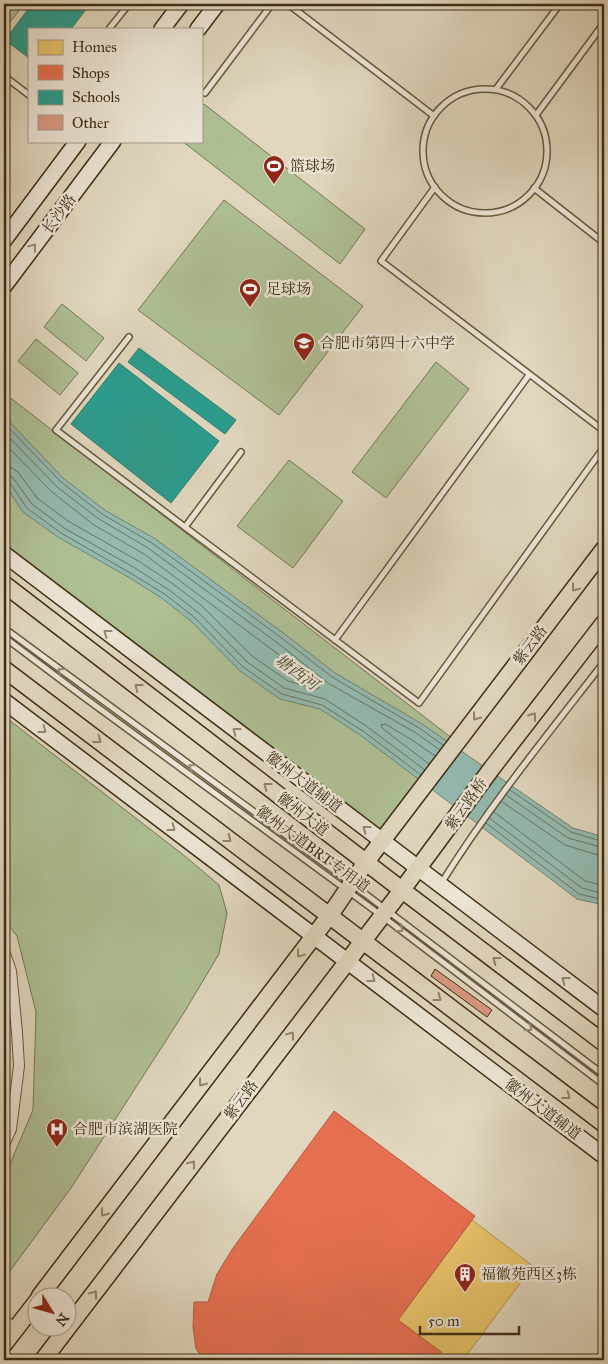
<svg xmlns="http://www.w3.org/2000/svg" width="608" height="1364" font-family="'IM FELL Great Primer','Noto Serif SC',serif">
<style>
.green{fill:#aebf94;stroke:#767654}
.water{fill:#94bab0;stroke:#728272}
.homes{fill:#e9c46a;stroke:#b69750}
.shops{fill:#e76f51;stroke:#b45b3f}
.schools{fill:#2a9d8f;stroke:#307b6a}
.lines{fill:none;stroke-linecap:round;stroke-linejoin:round}
.shore{stroke:#697462;stroke-width:1}
.building{fill:#db9984;stroke:#3e2d14}
.lane-casing{stroke:#66583e;stroke-width:8}
.street-casing{stroke:#66583e;stroke-width:12}
.secondary-casing{stroke:#3e2d14;stroke-width:18}
.primary-casing{stroke:#3e2d14;stroke-width:19}
.lane{stroke:#ebe5d5;stroke-width:5}
.street{stroke:#ebe5d5;stroke-width:10}
.secondary{stroke:#ebe5d5;stroke-width:15}
.primary{stroke:#e0d7be;stroke-width:16}
.oneway{stroke:#948974}
.oneway2{stroke:#8f8269}
.labels{text-anchor:middle;dominant-baseline:central;stroke-width:5;stroke-linejoin:round;paint-order:stroke}
.poi-label{font-size:15px;fill:#3e2d14;stroke:#ebe5d5;text-anchor:start}
.street-label{font-size:15px;fill:#3e2d14;stroke:#ebe5d5}
.water-label{font-size:16px;font-style:italic;fill:#4f4933;stroke:#ebe5d5}
</style>
<rect width="100%" height="100%" fill="#e0d7be"/>
<filter id="stains"><feTurbulence type="fractalNoise" baseFrequency=".004" numOctaves="4"/><feColorMatrix values="0 0 0 0 .2 0 0 0 0 .09 0 0 0 0 .02 0 0 0 .5 -.17"/></filter>
<radialGradient id="worn" r=".72"><stop offset=".6" stop-color="#630" stop-opacity="0"/><stop offset="1" stop-color="#630" stop-opacity=".3"/></radialGradient>
<g class="green">
<polygon points="4,4 24,4 4,30"/>
<polygon points="204,104 365,229 340,264 182,141 201,141 201,107"/>
<polygon points="224,200 363,306 279,415 138,310"/>
<polygon points="62,304 104,338 86,361 44,327"/>
<polygon points="36,339 78,373 60,395 18,361"/>
<polygon points="436,362 469,389 386,498 352,472"/>
<polygon points="4,393 457,742 382,842 4,554"/>
<polygon points="289,460 343,501 293,568 237,526"/>
<polygon points="4,716 186,857 219,885 227,913 219,954 185,1011 71,1188 4,1279 4,1178 33,1110 36,1012 17,936 4,920"/>
</g>
<polygon class="water" points="4,416 64,479 106,511 154,538 286,635 335,673 422,724 573,828 604,837 604,905 577,899 360,735 320,709 280,699 240,671 191,621 163,599 130,578 58,537 23,512 4,483"/>
<polygon class="homes" points="472,1220 533,1266 463,1360 452,1360 398,1320"/>
<polygon class="shops" points="334,1111 475,1216 398,1320 441,1352 436,1358 439,1360 218,1360 215,1353 204,1359 196,1349 193,1327 194,1302 208,1302 217,1274 233,1248"/>
<g class="schools">
<polygon points="32,4 90,4 71,29 29,29 29,58 5,40"/>
<polygon points="139,348 236,420 225,434 128,362"/>
<polygon points="119,363 219,441 171,503 71,424"/>
</g>
<g class="lines">
<g class="shore">
<polyline points="4,423 61,482 102,514 152,543 283,639 332,677 419,728 443,745"/>
<polyline points="4,432 57,487 99,519 148,548 279,644 328,683 416,733 440,750"/>
<polyline points="4,443 52,492 94,525 144,554 318,684 319,688 316,689 288,681 252,656 202,606 173,584 140,562 68,521 37,498 18,472 12,468 4,467"/>
<polyline points="4,475 9,475 13,478 32,504 64,528 135,568 169,590 199,613 247,662 284,688 325,699 366,726 425,770"/>
<polyline points="4,481 10,483 27,508 61,533 132,574 166,595 194,617 243,667 282,694 322,705 363,731 421,775"/>
<polyline points="429,764 382,728 381,725 385,724 412,740 435,756"/>
<polyline points="510,790 571,832 604,842"/>
<polyline points="506,795 568,838 604,848"/>
<polyline points="501,801 565,845 598,855 604,855"/>
<polyline points="494,812 585,881 604,886"/>
<polyline points="489,818 582,888 604,894"/>
<polyline points="486,823 579,894 604,900"/>
</g>
</g>
<polygon class="building" points="435,969 492,1010 487,1017 431,976"/>
<g class="lines">
<g class="lane-casing">
<g id="lane">
<polyline points="288,4 434,116"/>
<polyline points="109,29 129,4"/>
<polyline points="4,76 29,95"/>
<circle cx="485" cy="151" r="62"/>
<polyline points="496,89 560,4"/>
<polyline points="205,93 272,4"/>
<polyline points="536,115 604,23"/>
<polyline points="435,187 381,261 604,431"/>
<polyline points="534,188 604,243"/>
<polyline points="129,337 56,430 419,703 604,447"/>
<polyline points="185,527 241,452"/>
<polyline points="4,628 351,883 604,1075"/>
<polyline points="4,637 81,695 382,916 604,1085"/>
<polyline points="335,640 529,375"/>
<path d="M442 882C490 805 548 734 604 662"/>
</g>
</g>
<g class="street-casing">
<g id="street">
<polyline points="4,951 11,971 17,1032 19,1066 11,1129 4,1145"/>
<polyline points="4,1320 16,1329"/>
</g>
</g>
<g class="secondary-casing">
<g id="secondary">
<polyline points="162,29 181,4"/>
<polyline points="198,29 217,4"/>
<polyline points="4,240 78,141"/>
<polyline points="4,286 113,141"/>
<polyline points="4,554 604,1009"/>
<polyline points="4,701 604,1156"/>
</g>
</g>
<g class="primary-casing">
<g id="primary">
<polyline points="4,584 402,890 604,1043"/>
<polyline points="4,669 604,1124"/>
<polyline points="40,1296 330,915 366,862 604,549"/>
<polyline points="4,1344 38,1300"/>
<polyline points="43,1360 402,890 492,768 604,623"/>
</g>
</g>
<use href="#lane" class="lane"/>
<use href="#street" class="street"/>
<use href="#secondary" class="secondary"/>
<use href="#primary" class="primary"/>
</g>
<defs><path id="oneway-chevron" d="M-2-3.5L2.5 0L-2 3.5" fill="none" stroke-width="1.6" stroke-linecap="round" stroke-linejoin="round" transform="scale(1.25)"/></defs>
<g class="oneway">
<use href="#oneway-chevron" transform="translate(33 247) rotate(-53)"/>
<use href="#oneway-chevron" transform="translate(107 633) rotate(-143)"/>
<use href="#oneway-chevron" transform="translate(61 671) rotate(-144)"/>
<use href="#oneway-chevron" transform="translate(43 730) rotate(37)"/>
<use href="#oneway-chevron" transform="translate(236 731) rotate(-143)"/>
<use href="#oneway-chevron" transform="translate(192 767) rotate(-144)"/>
<use href="#oneway-chevron" transform="translate(172 828) rotate(37)"/>
<use href="#oneway-chevron" transform="translate(366 829) rotate(-143)"/>
<use href="#oneway-chevron" transform="translate(400 929) rotate(37)"/>
<use href="#oneway-chevron" transform="translate(372 979) rotate(37)"/>
<use href="#oneway-chevron" transform="translate(565 980) rotate(-143)"/>
<use href="#oneway-chevron" transform="translate(529 1028) rotate(37)"/>
</g>
<g class="oneway2">
<use href="#oneway-chevron" transform="translate(575 588) rotate(127)"/>
<use href="#oneway-chevron" transform="translate(138 687) rotate(-142)"/>
<use href="#oneway-chevron" transform="translate(533 716) rotate(-52)"/>
<use href="#oneway-chevron" transform="translate(476 717) rotate(127)"/>
<use href="#oneway-chevron" transform="translate(98 740) rotate(37)"/>
<use href="#oneway-chevron" transform="translate(267 786) rotate(-142)"/>
<use href="#oneway-chevron" transform="translate(228 839) rotate(37)"/>
<use href="#oneway-chevron" transform="translate(300 954) rotate(127)"/>
<use href="#oneway-chevron" transform="translate(496 960) rotate(-143)"/>
<use href="#oneway-chevron" transform="translate(438 998) rotate(37)"/>
<use href="#oneway-chevron" transform="translate(291 1035) rotate(-53)"/>
<use href="#oneway-chevron" transform="translate(202 1083) rotate(127)"/>
<use href="#oneway-chevron" transform="translate(567 1096) rotate(37)"/>
<use href="#oneway-chevron" transform="translate(192 1164) rotate(-53)"/>
<use href="#oneway-chevron" transform="translate(104 1213) rotate(127)"/>
<use href="#oneway-chevron" transform="translate(94 1294) rotate(-53)"/>
</g>
<defs>
<g id="stadium-pin" transform="scale(1.125)"><path d="M0 17L-7.5 6A9.5 9.5 0 1 1 7.5 6Z" fill="#8f2418" stroke="#ebe5d5"/><path d="M0-5a6.5 5 0 1 0 0 10a6.5 5 0 1 0 0-10ZM-3.5-1.8h7v3.6h-7Z" fill="#fff"/></g>
<g id="school-pin" transform="scale(1.125)"><path d="M0 17L-7.5 6A9.5 9.5 0 1 1 7.5 6Z" fill="#8f2418" stroke="#ebe5d5"/><path d="M0-5L7-2L0 1L-7-2ZM-4 1L0 2.5L4 1V4Q0 6-4 4Z" fill="#fff"/></g>
<g id="hospital-pin" transform="scale(1.125)"><path d="M0 17L-7.5 6A9.5 9.5 0 1 1 7.5 6Z" fill="#8f2418" stroke="#ebe5d5"/><path d="M-5-5h3v3.5h4V-5h3V5h-3V1.5h-4V5h-3Z" fill="#fff"/></g>
<g id="building-pin" transform="scale(1.125)"><path d="M0 17L-7.5 6A9.5 9.5 0 1 1 7.5 6Z" fill="#8f2418" stroke="#ebe5d5"/><path d="M-4-6H4V6H1V3H-1V6H-4ZM-2.5-4.3h1.7v1.8h-1.7ZM.8-4.3h1.7v1.8H.8ZM-2.5-1h1.7V.8h-1.7ZM.8-1h1.7V.8H.8Z" fill="#fff"/></g>
</defs>
<g fill-rule="evenodd">
<use href="#stadium-pin" x="274" y="166"/>
<use href="#stadium-pin" x="250" y="289"/>
<use href="#school-pin" x="304" y="343"/>
<use href="#hospital-pin" x="57" y="1129"/>
<use href="#building-pin" x="465" y="1274"/>
</g>
<g class="labels">
<g class="poi-label">
<text x="290" y="166">篮球场</text>
<text x="266" y="289">足球场</text>
<text x="320" y="343">合肥市第四十六中学</text>
<text x="73" y="1129">合肥市滨湖医院</text>
<text x="481" y="1274">福徽苑西区3栋</text>
</g>
<g class="street-label">
<text transform="translate(59 214) rotate(-53)">长沙路</text>
<text transform="translate(530 645) rotate(-53)">紫云路</text>
<text transform="translate(304 782) rotate(37)">徽州大道辅道</text>
<text transform="translate(466 804) rotate(-54)">紫云路桥</text>
<text transform="translate(303 814) rotate(38)">徽州大道</text>
<text transform="translate(313 849) rotate(36)">徽州大道BRT专用道</text>
<text transform="translate(241 1100) rotate(-53)">紫云路</text>
<text transform="translate(543 1109) rotate(37)">徽州大道辅道</text>
</g>
<g class="water-label">
<text transform="translate(297 672) rotate(36)">塘西河</text>
</g>
</g>
<rect width="608" height="1364" fill="none" stroke="#e0d7be" stroke-width="20"/>
<rect x="5" y="5" width="598" height="1354" fill="none" stroke="#3e2d14" stroke-width="2.5"/>
<rect x="10" y="10" width="588" height="1344" fill="none" stroke="#3e2d14"/>
<rect x="28" y="28" width="175" height="115" fill="#ebe5d5" stroke="#a69b88"/>
<rect x="38" y="40" width="25" height="15" fill="#e9c46a" stroke="#a69b88"/>
<text x="72" y="52" font-size="15" fill="#3e2d14">Homes</text>
<rect x="38" y="65" width="25" height="15" fill="#e76f51" stroke="#a69b88"/>
<text x="72" y="78" font-size="15" fill="#3e2d14">Shops</text>
<rect x="38" y="90" width="25" height="15" fill="#2a9d8f" stroke="#a69b88"/>
<text x="72" y="102" font-size="15" fill="#3e2d14">Schools</text>
<rect x="38" y="115" width="25" height="15" fill="#db9984" stroke="#a69b88"/>
<text x="72" y="128" font-size="15" fill="#3e2d14">Other</text>
<g transform="translate(52 1312) rotate(127)"><circle r="24" fill="#ebe5d5" stroke="#a69b88"/>
<path d="M0-4L9 19L0 12L-9 19Z" fill="#8f2418"/>
<text y="-8" font-size="14" font-weight="bold" text-anchor="middle" fill="#3e2d14">N</text>
</g>
<path d="M420 1326v8h99v-8" fill="none" stroke="#3e2d14" stroke-width="2.5"/>
<text x="428" y="1326" font-size="15" fill="#3e2d14" stroke="#ebe5d5" stroke-width="4" paint-order="stroke">50 m</text>
<rect width="100%" height="100%" filter="url(#stains)"/>
<rect width="100%" height="100%" fill="url(#worn)"/>
</svg>
